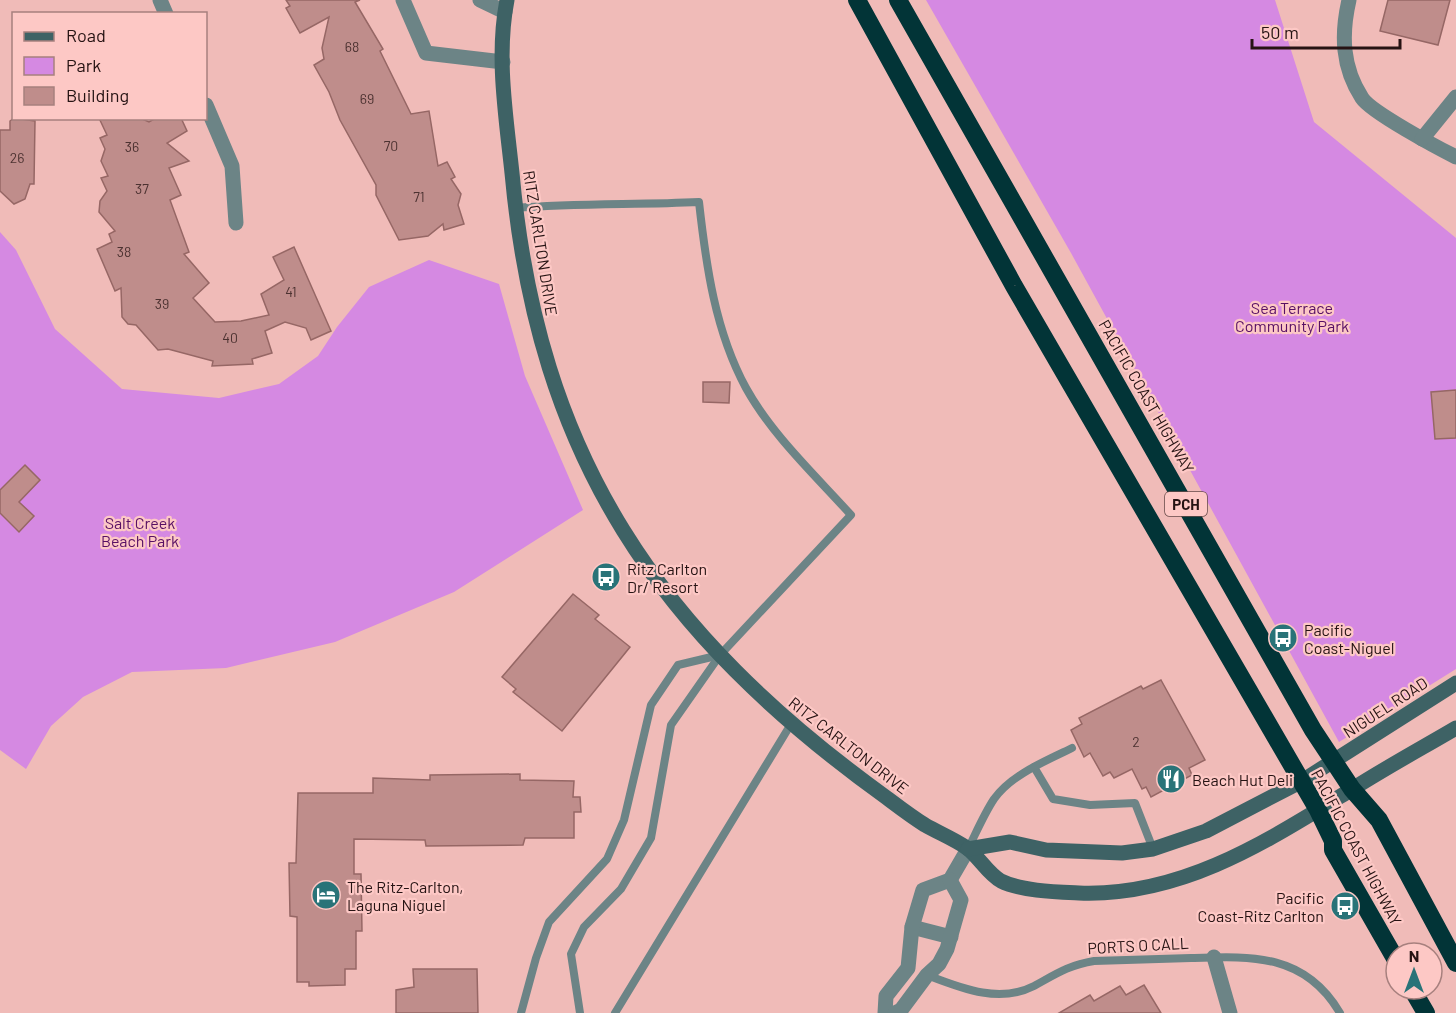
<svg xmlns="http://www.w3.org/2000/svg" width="1456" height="1013" font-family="Barlow,sans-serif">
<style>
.green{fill:#d589e2}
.building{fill:#bf8d8b;stroke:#966765;stroke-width:1.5}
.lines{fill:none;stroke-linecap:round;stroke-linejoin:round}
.lane{stroke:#6c8486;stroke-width:8}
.street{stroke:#6c8486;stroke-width:15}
.secondary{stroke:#3e6265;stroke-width:15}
.highway{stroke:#023437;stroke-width:18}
.labels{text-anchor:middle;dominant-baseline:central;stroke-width:4.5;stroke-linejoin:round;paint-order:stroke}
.number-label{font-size:14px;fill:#4c3231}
.shield{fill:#fdc8c5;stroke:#664948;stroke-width:1.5}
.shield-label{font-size:15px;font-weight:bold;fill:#261313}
.street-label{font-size:16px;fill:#261313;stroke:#fdc8c5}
.park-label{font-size:16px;fill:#580f64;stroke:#fdc8c5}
.poi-label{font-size:16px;fill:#261313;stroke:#fdc8c5;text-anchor:start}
</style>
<rect width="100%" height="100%" fill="#f0bbb8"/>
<g class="green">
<polygon points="926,0 1275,0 1314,122 1456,238 1456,669 1339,742 1071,253"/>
<polygon points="0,232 16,250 55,329 122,389 219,398 279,384 318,356 337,327 369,287 429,260 499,284 525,376 583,510 454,592 335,642 226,668 132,672 83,697 51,726 26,769 0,750"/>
</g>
<g class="building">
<polygon points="286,0 360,0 355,2 383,49 380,51 411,114 429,111 438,166 447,162 455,177 451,179 461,194 458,205 464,224 444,230 443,224 428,236 399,240 376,195 376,185 340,120 329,92 314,65 324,59 322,48 329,17 300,33 286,8 290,6"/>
<polygon points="1388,0 1450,0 1438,45 1380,31"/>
<polygon points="14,118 35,121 34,184 30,184 25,199 14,204 0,191 0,130 10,130 10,121"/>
<polygon points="99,118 140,118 149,122 156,118 181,118 187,131 167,143 189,161 169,168 181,195 170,200 189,252 184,254 209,283 193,298 215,322 241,321 269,315 261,294 284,280 273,257 294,247 331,331 311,340 306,328 285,322 265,331 272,353 252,359 253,364 212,366 213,361 168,349 158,350 136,325 128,324 122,317 121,288 115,291 97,249 112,242 109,234 115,231 99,212 100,201 107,191 101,178 108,176 101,161 105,149 100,138 107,135"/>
<polygon points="703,382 730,382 729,403 703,402"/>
<polygon points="1456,390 1456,438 1435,439 1431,392"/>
<polygon points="25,465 40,480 19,502 34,516 19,532 0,513 0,490"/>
<polygon points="573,594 599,615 595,619 630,647 562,731 513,692 516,689 502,677"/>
<polygon points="1161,680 1205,760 1189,768 1192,775 1151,797 1146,787 1142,789 1132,769 1114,778 1110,772 1103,776 1090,753 1084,757 1071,730 1082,724 1079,718 1141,686 1143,689"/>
<polygon points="520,774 520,780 574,781 573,797 580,797 581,812 574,812 574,838 525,838 523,845 426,846 425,840 354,839 354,874 361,874 362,931 356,931 356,969 345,969 345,985 309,986 309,982 297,982 297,917 290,916 289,863 296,863 298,793 373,793 373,778 430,780 430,775"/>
<polygon points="413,969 477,969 478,1013 396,1013 396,990 414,987"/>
<polygon points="1144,985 1161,1013 1059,1013 1090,995 1094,1001 1120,986 1126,995"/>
</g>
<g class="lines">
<g class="lane">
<path d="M515 208C577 203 638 205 699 202 706 265 715 331 746 388 772 435 815 475 851 515L720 655 671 725 651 838 621 889 584 927 571 954 580 1013"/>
<polyline points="1034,767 1053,799 1090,805 1135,803 1153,849"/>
<path d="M968 849C976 833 984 814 994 799 1012 774 1046 761 1072 748"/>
<path d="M927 975C961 988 999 1004 1034 986 1056 974 1069 965 1094 961 1126 960 1158 959 1191 958 1251 956 1305 953 1340 1013"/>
<polyline points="521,1013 536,958 549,922 607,859 624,820 651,705 678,665 720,655"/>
<polyline points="615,1013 791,724"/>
</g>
<g class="street">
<polyline points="160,0 166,14"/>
<polyline points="403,0 426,53 503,62"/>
<polyline points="480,0 505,12"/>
<path d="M1349 0C1341 35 1342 67 1362 98 1371 112 1438 148 1456 157"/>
<polyline points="206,105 232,166 236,223"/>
<polyline points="1422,139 1456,97"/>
<polyline points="912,927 951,937"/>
<polyline points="1214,957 1230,1013"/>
<polyline points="885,1013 886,996 908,968 912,927 923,890 950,880 968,849"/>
<polyline points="895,1013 901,1010 927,975 939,964 947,949 961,900 950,880"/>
</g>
<g class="secondary">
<path d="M507 0C496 56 506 116 512 173 538 458 658 633 887 798 899 807 912 817 925 825 939 833 954 839 967 848 979 857 988 874 1001 881 1021 891 1057 892 1079 893 1183 897 1269 840 1354 788 1387 767 1422 748 1456 728"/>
<polyline points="968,849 1010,842 1046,850 1122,853 1153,849 1206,831 1302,781 1456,683"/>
</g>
<g class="highway">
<polyline points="857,0 1014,286 1318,810 1333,841 1333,850 1396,960"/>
<polyline points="898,0 1313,730 1352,789 1379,820 1456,963"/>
<polyline points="1412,989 1426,1013"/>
</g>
</g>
<defs>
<g id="bus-disc" transform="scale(1.5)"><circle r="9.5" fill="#297378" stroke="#fdc8c5"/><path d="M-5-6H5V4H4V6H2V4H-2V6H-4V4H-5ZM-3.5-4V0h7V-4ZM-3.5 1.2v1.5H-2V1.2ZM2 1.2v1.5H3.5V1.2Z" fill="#fff"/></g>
<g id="restaurant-disc" transform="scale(1.5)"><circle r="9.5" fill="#297378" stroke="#fdc8c5"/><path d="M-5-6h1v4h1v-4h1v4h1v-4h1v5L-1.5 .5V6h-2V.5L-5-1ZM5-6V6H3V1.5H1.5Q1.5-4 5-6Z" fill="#fff"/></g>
<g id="hotel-disc" transform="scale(1.5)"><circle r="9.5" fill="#297378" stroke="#fdc8c5"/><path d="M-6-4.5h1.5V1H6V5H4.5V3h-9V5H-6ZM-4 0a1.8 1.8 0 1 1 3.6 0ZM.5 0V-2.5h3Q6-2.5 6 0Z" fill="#fff"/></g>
</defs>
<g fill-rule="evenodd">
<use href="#bus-disc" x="606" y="577"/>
<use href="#bus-disc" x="1283" y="638"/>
<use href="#restaurant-disc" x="1171" y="779"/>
<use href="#hotel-disc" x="326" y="895"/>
<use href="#bus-disc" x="1345" y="906"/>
</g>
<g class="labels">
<g class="number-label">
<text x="352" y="46">68</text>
<text x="367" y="98">69</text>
<text x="391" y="145">70</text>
<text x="132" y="146">36</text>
<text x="17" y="157">26</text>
<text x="142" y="188">37</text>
<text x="419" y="196">71</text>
<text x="124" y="251">38</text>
<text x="291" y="291">41</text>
<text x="162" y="303">39</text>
<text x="230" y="337">40</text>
<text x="1136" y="741">2</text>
</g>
<rect class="shield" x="1165" y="492" width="42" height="24" rx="4.5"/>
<g class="shield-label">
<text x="1186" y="504">PCH</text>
</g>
<g class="street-label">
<text transform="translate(541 243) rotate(81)">RITZ CARLTON DRIVE</text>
<text transform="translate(1147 396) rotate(60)">PACIFIC COAST HIGHWAY</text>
<text transform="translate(1385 707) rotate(-33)">NIGUEL ROAD</text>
<text transform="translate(849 745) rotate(38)">RITZ CARLTON DRIVE</text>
<text transform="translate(1357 847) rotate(62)">PACIFIC COAST HIGHWAY</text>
<text transform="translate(1138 945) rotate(-3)">PORTS O CALL</text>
</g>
<g class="park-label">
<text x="1292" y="307">Sea Terrace<tspan x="1292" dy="18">Community Park</tspan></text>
<text x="140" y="522">Salt Creek<tspan x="140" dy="18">Beach Park</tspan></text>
</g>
<g class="poi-label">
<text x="627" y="568">Ritz Carlton<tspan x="627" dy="18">Dr/ Resort</tspan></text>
<text x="1304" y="629">Pacific<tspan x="1304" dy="18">Coast-Niguel</tspan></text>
<text x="1192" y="779">Beach Hut Deli</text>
<text x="347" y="886">The Ritz-Carlton,<tspan x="347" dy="18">Laguna Niguel</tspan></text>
<text x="1324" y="897" text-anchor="end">Pacific<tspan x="1324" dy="18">Coast-Ritz Carlton</tspan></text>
</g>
</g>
<rect x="12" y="12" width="195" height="108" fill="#fdc8c5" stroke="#a7807e" stroke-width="1.5"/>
<rect x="24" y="32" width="30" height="9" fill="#3e6265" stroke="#a7807e" stroke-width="1.5"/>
<text x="66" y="42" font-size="18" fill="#261313">Road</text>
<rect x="24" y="57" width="30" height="18" fill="#d589e2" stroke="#a7807e" stroke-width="1.5"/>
<text x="66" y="72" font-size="18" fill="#261313">Park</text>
<rect x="24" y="87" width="30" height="18" fill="#bf8d8b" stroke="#a7807e" stroke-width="1.5"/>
<text x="66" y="102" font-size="18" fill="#261313">Building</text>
<g transform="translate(1414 971)"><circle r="28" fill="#fdc8c5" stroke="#a7807e" stroke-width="1.5"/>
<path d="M0-4.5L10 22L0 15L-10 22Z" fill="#297378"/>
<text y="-9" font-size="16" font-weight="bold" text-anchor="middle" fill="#261313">N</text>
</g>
<path d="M1252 39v9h148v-9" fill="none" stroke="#261313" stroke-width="3"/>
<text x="1261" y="39" font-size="18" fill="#261313" stroke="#fdc8c5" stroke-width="4.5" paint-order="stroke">50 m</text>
</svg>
